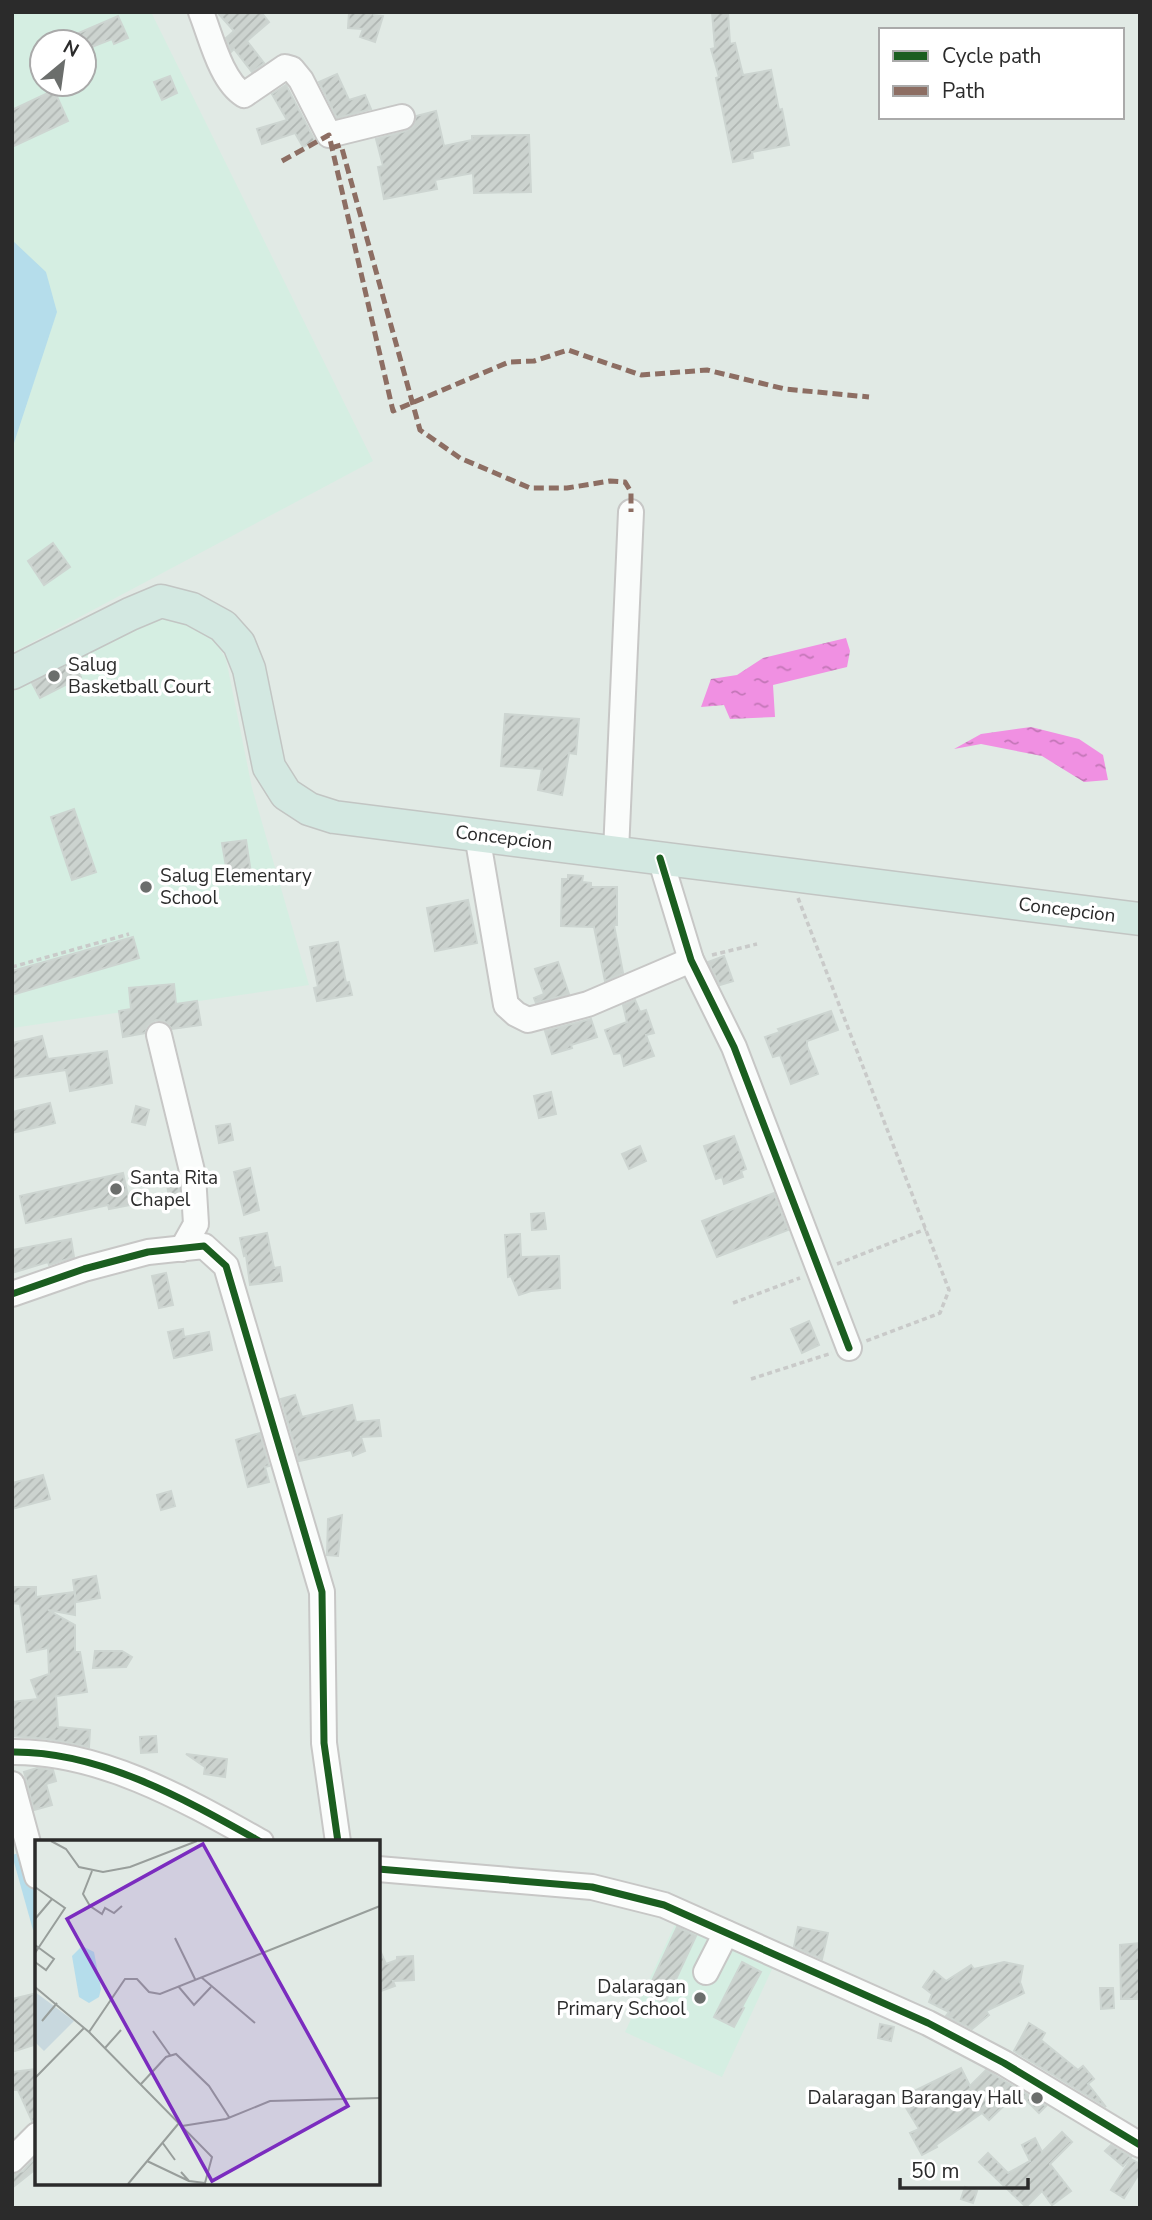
<svg xmlns="http://www.w3.org/2000/svg" width="1152" height="2220" font-family="'Nunito Sans',sans-serif">
<style>
.education{fill:#d5eee2;fill-rule:evenodd}
.pitch{fill:#b5ddeb}
.water{fill:url(#water-ripples)}
.building{fill:url(#building-hatch);stroke:#cdd5d1;stroke-width:2}
.lines{fill:none;stroke-linecap:round;stroke-linejoin:round}
.minor-casing{stroke:#c7c7c6;stroke-width:28}
.major-casing{stroke:#c2c5c3;stroke-width:35}
.path{stroke:#c9cac9;stroke-width:3.5;stroke-dasharray:5 3.5;stroke-linecap:butt}
.minor{stroke:#fafcfb;stroke-width:24}
.major{stroke:#d3e8e1;stroke-width:32}
.quiet{stroke:#8d6e63;stroke-width:5;stroke-dasharray:10 5;stroke-linecap:butt}
.cycleway-casing{stroke:#fff;stroke-width:11}
.cycleway{stroke:#1b5e20;stroke-width:7}
.poi-dot{fill:#6b6e6c;stroke:#fff;stroke-width:2.5}
.labels{text-anchor:middle;dominant-baseline:central;stroke-width:7;stroke-linejoin:round;paint-order:stroke}
.poi-label{font-size:19px;fill:#2b2b2b;stroke:#fff;text-anchor:start}
.street-label{font-size:19px;fill:#2b2b2b;stroke:#fff}
.inset-road{fill:none;stroke:#989e9b;stroke-width:2}
.view{fill:#7b2cbf;fill-opacity:0.15;stroke:#7b2cbf;stroke-width:3.5}
.inset-edge{fill:none;stroke:#2b2b2b;stroke-width:3.5}
</style>
<defs>
<pattern id="water-ripples" width="26" height="14" patternUnits="userSpaceOnUse" patternTransform="scale(1.75)"><rect width="26" height="14" fill="#f090e2"/><path d="M2 4q2-2 4 0t4 0M15 11q2-2 4 0t4 0" fill="none" stroke="#c376b7"/></pattern>
<pattern id="building-hatch" width="6" height="6" patternUnits="userSpaceOnUse" patternTransform="scale(1.75)"><rect width="6" height="6" fill="#ccd3cf"/><path d="M-1 1l2-2M0 6l6-6M5 7l2-2" fill="none" stroke="#afb5b2"/></pattern>
</defs>
<rect width="100%" height="100%" fill="#e1eae5"/>
<g class="education">
<path d="M12 12H151L373 461 12 653ZM42 42H84V84H42Z"/>
<polygon points="148,616 192,618 212,635 226,659 252,788 309,985 12,1028 12,685"/>
<polygon points="677,1920 774,1965 722,2077 625,2032"/>
</g>
<g class="pitch">
<polygon points="12,240 46,272 57,312 12,449"/>
<polygon points="37,1848 37,1929 33,1930 12,1855"/>
</g>
<g class="water">
<polygon points="846,638 850,651 847,667 773,685 775,717 730,719 724,705 701,707 711,679 737,675 763,658"/>
<polygon points="1031,727 1079,739 1103,755 1108,780 1084,782 1042,756 981,744 954,749 981,734"/>
</g>
<g class="building">
<polygon points="217,12 261,12 269,22 247,41 264,63 252,72 234,49 231,52 226,38 234,31"/>
<polygon points="349,12 375,12 374,15 383,16 375,42 360,37 363,29 348,28"/>
<polygon points="712,12 728,12 730,44 735,43 743,75 771,70 779,110 782,109 789,145 752,152 753,158 733,162 716,78 719,77 711,49 715,48"/>
<polygon points="118,16 128,38 114,44 112,39 84,50 84,42 58,42"/>
<polygon points="337,74 349,100 365,95 371,109 337,118 319,82"/>
<polygon points="170,76 177,93 162,100 154,82"/>
<polygon points="286,85 315,141 303,147 295,133 262,144 257,129 287,120 272,94"/>
<polygon points="54,90 68,121 12,147 12,110"/>
<polygon points="436,111 444,146 472,140 472,136 529,135 531,192 474,193 473,173 435,180 437,189 384,199 378,167 383,166 376,139 406,131 413,127 416,116"/>
<polygon points="53,543 70,567 44,585 28,561"/>
<polygon points="74,663 81,677 40,698 32,683"/>
<polygon points="505,714 579,719 576,754 569,753 562,795 538,790 542,769 501,766"/>
<polygon points="74,809 96,872 72,880 51,817"/>
<polygon points="246,840 252,880 229,884 222,843"/>
<polygon points="568,875 583,876 582,882 591,883 591,887 617,887 617,925 614,925 623,973 605,981 594,927 561,926 562,879 568,879"/>
<polygon points="468,900 477,943 435,951 427,908"/>
<polygon points="133,937 139,958 12,995 12,971"/>
<polygon points="338,942 346,983 349,982 352,995 317,1001 314,988 318,987 310,947"/>
<polygon points="724,956 733,981 720,985 708,962"/>
<polygon points="558,962 569,994 536,1003 534,998 544,994 535,969"/>
<polygon points="174,984 176,1004 197,1001 201,1025 172,1029 164,1021 156,1020 148,1025 145,1033 123,1037 119,1011 131,1009 129,988"/>
<polygon points="635,1000 640,1012 646,1010 654,1033 646,1035 654,1056 624,1066 621,1053 614,1054 605,1030 627,1022 623,1005"/>
<polygon points="831,1011 838,1030 807,1041 807,1046 818,1074 791,1084 780,1055 773,1057 765,1037 780,1032 778,1029"/>
<polygon points="591,1019 597,1037 571,1045 572,1048 552,1054 545,1031"/>
<polygon points="42,1036 48,1059 107,1051 112,1083 70,1091 66,1070 12,1078 12,1043"/>
<polygon points="551,1092 556,1114 539,1118 534,1096"/>
<polygon points="50,1103 55,1123 12,1133 12,1112"/>
<polygon points="136,1106 149,1110 145,1125 132,1122"/>
<polygon points="230,1124 233,1140 219,1143 216,1126"/>
<polygon points="734,1136 746,1169 741,1171 743,1177 724,1184 722,1177 716,1179 704,1146"/>
<polygon points="640,1146 646,1161 629,1169 622,1154"/>
<polygon points="250,1168 259,1210 244,1215 234,1172"/>
<polygon points="123,1173 130,1205 109,1209 108,1205 26,1223 20,1196"/>
<polygon points="179,1182 179,1197 169,1198 167,1184"/>
<polygon points="774,1193 788,1230 717,1257 702,1221"/>
<polygon points="544,1213 546,1229 532,1230 531,1214"/>
<polygon points="267,1233 274,1268 280,1267 282,1281 250,1285 246,1255 244,1256 240,1238"/>
<polygon points="520,1234 521,1257 559,1256 560,1288 531,1291 519,1295 511,1276 508,1277 505,1235"/>
<polygon points="71,1239 74,1257 49,1265 48,1262 12,1273 12,1250"/>
<polygon points="166,1273 173,1305 159,1308 152,1276"/>
<polygon points="809,1321 819,1345 802,1353 791,1329"/>
<polygon points="183,1329 184,1337 209,1332 212,1350 174,1358 168,1332"/>
<polygon points="295,1395 302,1417 352,1405 356,1422 379,1420 381,1436 361,1437 365,1451 353,1456 351,1450 299,1461 281,1399"/>
<polygon points="260,1433 269,1466 265,1467 269,1482 248,1487 236,1440"/>
<polygon points="43,1475 50,1499 12,1509 12,1483"/>
<polygon points="171,1491 175,1506 161,1510 157,1495"/>
<polygon points="342,1515 338,1556 327,1555 328,1519"/>
<polygon points="96,1576 100,1598 76,1602 73,1580"/>
<polygon points="12,1587 36,1587 36,1597 75,1592 75,1615 48,1610 75,1625 75,1652 80,1652 87,1692 56,1696 58,1727 90,1730 89,1747 48,1739 12,1736 12,1702 38,1699 31,1680 49,1674 48,1648 27,1652 20,1604 12,1603"/>
<polygon points="95,1651 122,1651 132,1657 126,1667 93,1668"/>
<polygon points="156,1736 157,1752 141,1753 140,1737"/>
<polygon points="186,1754 227,1759 225,1777 204,1774 205,1767"/>
<polygon points="37,1768 53,1770 56,1781 46,1784 52,1805 34,1810 24,1772"/>
<polygon points="677,1927 696,1936 665,2003 646,1994"/>
<polygon points="798,1927 828,1933 822,1959 794,1947"/>
<polygon points="1140,1943 1140,1999 1121,1999 1120,1945"/>
<polygon points="378,1946 386,1964 397,1960 397,1957 413,1956 414,1980 393,1981 395,1986 378,1992"/>
<polygon points="742,1962 761,1972 742,2007 744,2008 734,2027 714,2017"/>
<polygon points="1004,1962 1023,1966 1020,1982 1024,1993 986,2011 989,2015 972,2029 946,2016 949,2012 929,2002 932,1994 923,1987 934,1971 946,1981 971,1965 974,1969"/>
<polygon points="1100,1988 1113,1988 1114,2008 1101,2009"/>
<polygon points="37,1993 37,2044 12,2052 12,1999"/>
<polygon points="1029,2023 1045,2033 1041,2040 1078,2070 1083,2066 1094,2079 1088,2084 1106,2107 1014,2051"/>
<polygon points="880,2024 894,2027 891,2041 878,2038"/>
<polygon points="961,2068 970,2086 986,2070 1046,2106 1039,2113 1018,2092 989,2120 982,2113 936,2145 937,2147 922,2155 910,2133 919,2129 900,2098"/>
<polygon points="37,2069 37,2121 32,2121 18,2090 13,2090 13,2072"/>
<polygon points="1062,2132 1072,2142 1050,2164 1071,2191 1052,2205 1042,2191 1026,2207 979,2162 988,2153 1008,2173 1030,2161 1022,2145 1035,2138 1042,2152"/>
<polygon points="1111,2145 1131,2157 1123,2166 1105,2151"/>
<polygon points="37,2156 37,2168 12,2188 12,2174 23,2171"/>
<polygon points="1131,2159 1140,2164 1140,2172 1124,2198 1111,2190"/>
<polygon points="965,2187 977,2191 973,2203 961,2199"/>
</g>
<g class="lines">
<g class="minor-casing">
<g id="minor">
<path d="M201 12C211 37 221 81 244 95L285 67 292 69 301 80 329 135 402 117"/>
<polyline points="477,835 506,1005 516,1014 528,1020 588,1004 691,960"/>
<polyline points="616,852 631,512"/>
<polyline points="660,858 691,960 734,1047 849,1348"/>
<polyline points="159,1035 193,1175 196,1224 182,1249"/>
<polyline points="12,1294 84,1269 148,1252 204,1246 226,1266 322,1592 324,1743 338,1842"/>
<path d="M12 1752C101 1751 186 1800 261 1842"/>
<polyline points="12,1784 37,1876"/>
<polyline points="378,1869 592,1887 664,1905 928,2023 1004,2063 1140,2145"/>
<polyline points="706,1972 726,1933"/>
<polyline points="12,2160 37,2135"/>
</g>
</g>
<g class="major-casing">
<polyline id="major" points="12,673 130,614 161,601 192,609 223,626 239,644 249,669 269,767 286,794 309,809 334,817 1140,919"/>
</g>
<g class="path">
<polyline points="798,898 949,1290 940,1313 866,1341"/>
<polyline points="712,955 757,944"/>
<polyline points="12,967 129,934"/>
<polyline points="837,1264 926,1229"/>
<polyline points="733,1303 800,1278"/>
<polyline points="751,1379 832,1353"/>
</g>
<use href="#minor" class="minor"/>
<use href="#major" class="major"/>
<g class="quiet">
<polyline points="331,148 341,145 420,430 460,458 530,488 567,488 610,481 625,482 631,492 631,512"/>
<polyline points="282,161 329,135 393,411 509,362 534,361 568,350 641,375 707,370 785,389 869,397"/>
</g>
<g class="cycleway-casing">
<g id="cycleway">
<polyline points="660,858 691,960 734,1047 849,1348"/>
<polyline points="12,1294 84,1269 148,1252 204,1246 226,1266 322,1592 324,1743 338,1842"/>
<path d="M12 1752C101 1751 186 1800 261 1842"/>
<polyline points="378,1869 592,1887 664,1905 928,2023 1004,2063 1140,2145"/>
</g>
</g>
<use href="#cycleway" class="cycleway"/>
</g>
<g class="poi-dot">
<circle cx="54" cy="676" r="7"/>
<circle cx="146" cy="887" r="7"/>
<circle cx="116" cy="1189" r="7"/>
<circle cx="700" cy="1998" r="7"/>
<circle cx="1037" cy="2098" r="7"/>
</g>
<g class="labels">
<g class="poi-label">
<text x="68" y="665">Salug<tspan x="68" dy="22">Basketball Court</tspan></text>
<text x="160" y="876">Salug Elementary<tspan x="160" dy="22">School</tspan></text>
<text x="130" y="1178">Santa Rita<tspan x="130" dy="22">Chapel</tspan></text>
<text x="686" y="1987" text-anchor="end">Dalaragan<tspan x="686" dy="22">Primary School</tspan></text>
<text x="1023" y="2098" text-anchor="end">Dalaragan Barangay Hall</text>
</g>
<g class="street-label">
<text transform="translate(504 838) rotate(7)">Concepcion</text>
<text transform="translate(1067 910) rotate(7)">Concepcion</text>
</g>
</g>
<g transform="translate(35 1840)">
<rect width="345" height="345" fill="#e1eae5"/>
<path d="M0 152 39 181 9 211 0 202Z" fill="#c8d8de"/>
<path d="M47 106 59 112 66 149 64 157 54 163 44 157 37 116Z" fill="#b5ddeb"/>
<path class="inset-road" d="M16 1 31 9 44 27 68 32 95 27 162 1M57 31 48 54 55 66 67 74 70 68 79 73 87 66M0 47 30 68 0 113M0 79 17 59M140 98 160 139M0 105 19 119 11 130 0 122M166 137 220 183M143 146 159 165 176 147M0 147 54 192 90 139H102L114 152 125 154 345 66M7 181 22 163M118 191 135 215M54 192 177 317 170 343 154 341 146 332M70 208 86 190M0 238 49 188M106 244 131 217 141 214 174 246 194 277M147 286 191 279 235 261 345 258M127 302 140 320M112 321 154 341M93 344 144 283"/>
<path class="view" d="M168 4 313 266 177 341 32 79Z"/>
<rect width="345" height="345" class="inset-edge"/>
</g>
<rect width="1152" height="2220" fill="none" stroke="#2b2b2b" stroke-width="28"/>
<rect x="879" y="28" width="245" height="91" fill="#ffffff" stroke="#aaaaaa" stroke-width="2"/>
<rect x="893" y="51" width="35" height="10" fill="#1b5e20" stroke="#aaaaaa" stroke-width="2"/>
<text x="942" y="63" font-size="21" fill="#2b2b2b">Cycle path</text>
<rect x="893" y="86" width="35" height="10" fill="#8d6e63" stroke="#aaaaaa" stroke-width="2"/>
<text x="942" y="98" font-size="21" fill="#2b2b2b">Path</text>
<g transform="translate(63 63) rotate(29)"><circle r="33" fill="#ffffff" stroke="#aaaaaa" stroke-width="2"/>
<path d="M0-5L12 26L0 18L-12 26Z" fill="#6b6e6c"/>
<text y="-10" font-size="19" font-weight="bold" text-anchor="middle" fill="#2b2b2b">N</text>
</g>
<path d="M900 2178v10h128v-10" fill="none" stroke="#2b2b2b" stroke-width="3.5"/>
<text x="911" y="2178" font-size="21" fill="#2b2b2b" stroke="#ffffff" stroke-width="5" paint-order="stroke">50 m</text>
</svg>
